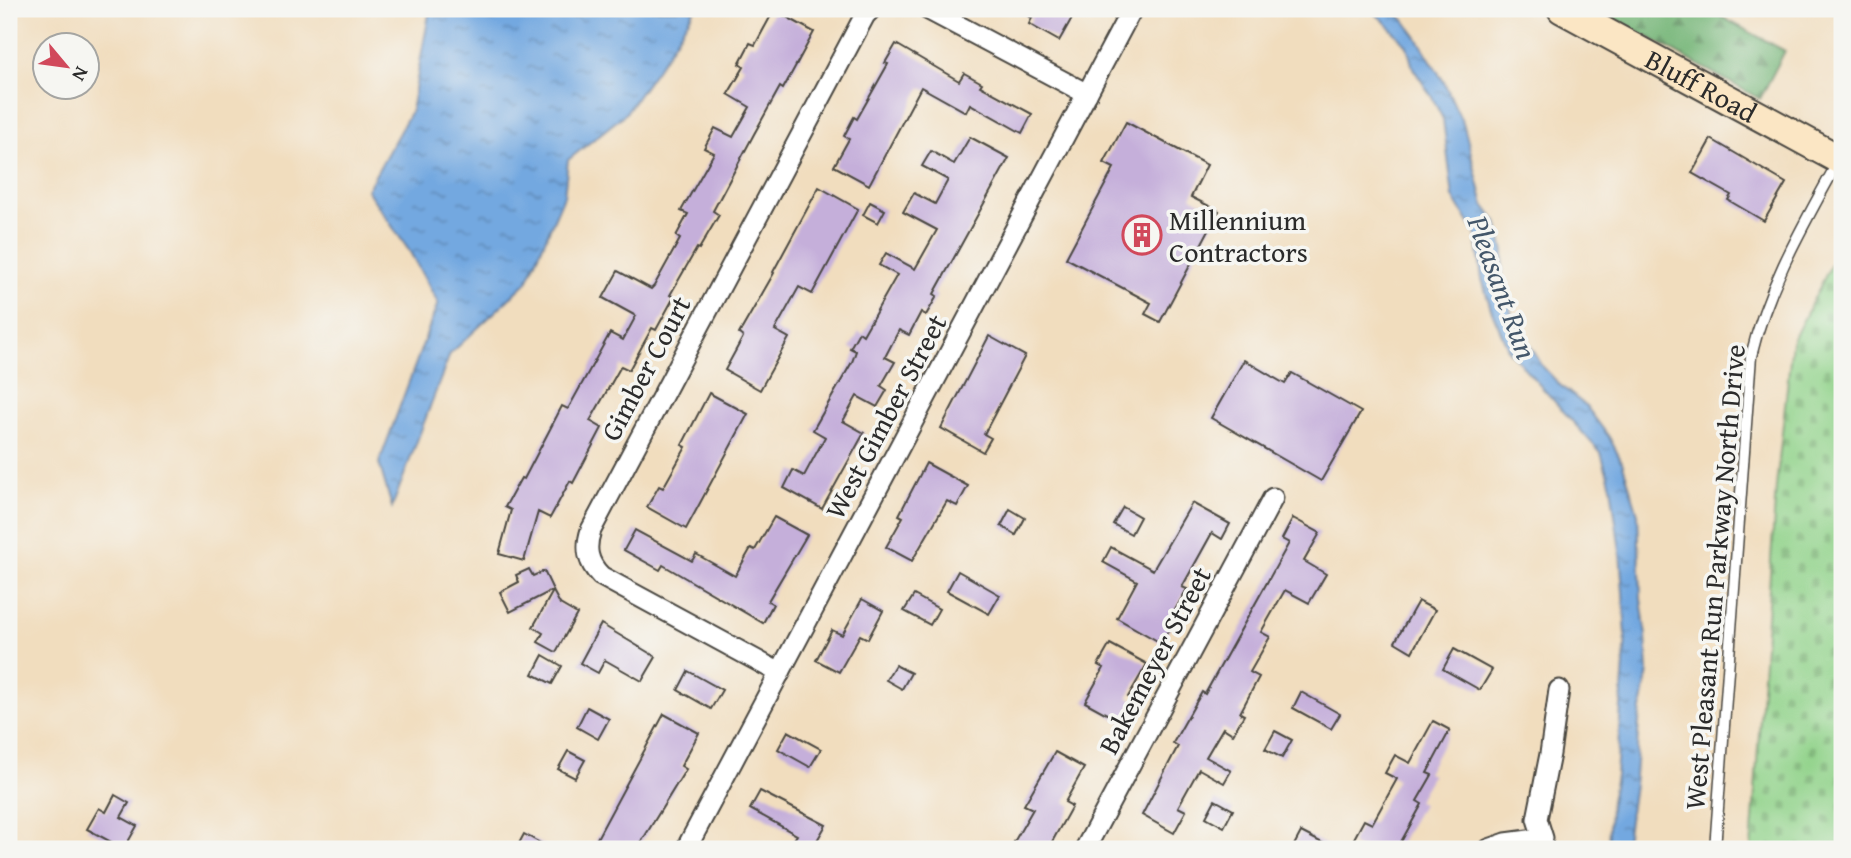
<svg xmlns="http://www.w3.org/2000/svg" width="1851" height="858" font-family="'Gentium Book Plus',serif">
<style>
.forest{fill:url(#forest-firs);stroke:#507051;stroke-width:2}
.cemetery{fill:url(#cemetery-stones);stroke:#5e7f5b;stroke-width:2}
.water{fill:url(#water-ripples);stroke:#4f6a86;stroke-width:2}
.building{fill:#c5afda}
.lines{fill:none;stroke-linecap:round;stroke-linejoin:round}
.service-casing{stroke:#494641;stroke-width:13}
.minor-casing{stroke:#494641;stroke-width:23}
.secondary-casing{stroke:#494641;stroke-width:32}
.service{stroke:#fff;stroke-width:10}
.minor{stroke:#fff;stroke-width:19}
.secondary{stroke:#fbe6c4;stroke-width:28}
.labels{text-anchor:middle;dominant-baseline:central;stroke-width:7;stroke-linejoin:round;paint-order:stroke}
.street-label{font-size:28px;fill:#2b2b2b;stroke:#f6f6f2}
.poi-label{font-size:28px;fill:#2b2b2b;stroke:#f6f6f2;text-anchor:start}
.water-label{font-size:30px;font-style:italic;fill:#44576a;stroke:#f6f6f2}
</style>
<defs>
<pattern id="forest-firs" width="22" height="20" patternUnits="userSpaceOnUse" patternTransform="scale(1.75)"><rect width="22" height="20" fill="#75b577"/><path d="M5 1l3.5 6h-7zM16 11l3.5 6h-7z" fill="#609362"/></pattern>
<pattern id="cemetery-stones" width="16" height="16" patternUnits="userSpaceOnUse" patternTransform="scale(1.75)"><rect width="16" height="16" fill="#92d38b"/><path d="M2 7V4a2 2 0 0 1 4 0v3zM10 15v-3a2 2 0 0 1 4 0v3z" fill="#7eb578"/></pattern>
<pattern id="water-ripples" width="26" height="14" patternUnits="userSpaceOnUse" patternTransform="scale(1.75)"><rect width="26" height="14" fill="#73a8e0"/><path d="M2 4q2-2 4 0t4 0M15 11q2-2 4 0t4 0" fill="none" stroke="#5f89b6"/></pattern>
</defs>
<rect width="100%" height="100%" fill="#f6f6f2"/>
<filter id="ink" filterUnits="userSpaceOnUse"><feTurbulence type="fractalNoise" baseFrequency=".0143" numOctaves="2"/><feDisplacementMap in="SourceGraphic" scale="14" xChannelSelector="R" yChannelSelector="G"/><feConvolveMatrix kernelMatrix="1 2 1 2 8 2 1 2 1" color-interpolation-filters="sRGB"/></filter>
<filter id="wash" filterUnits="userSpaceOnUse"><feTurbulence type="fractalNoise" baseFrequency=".00686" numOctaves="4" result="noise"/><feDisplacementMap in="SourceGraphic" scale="28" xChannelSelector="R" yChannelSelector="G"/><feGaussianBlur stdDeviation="1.57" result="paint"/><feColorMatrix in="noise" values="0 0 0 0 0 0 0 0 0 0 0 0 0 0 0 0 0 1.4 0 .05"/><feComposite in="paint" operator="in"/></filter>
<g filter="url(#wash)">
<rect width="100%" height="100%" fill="#f1ddbe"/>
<polygon class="forest" points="1597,9 1678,9 1692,17 1697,9 1707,9 1785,51 1760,99"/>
<polygon class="cemetery" points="1842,243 1842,849 1751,849 1776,487 1792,342"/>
<g class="water">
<polygon points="430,9 695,9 663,60 625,114 568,160 564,196 527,282 450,354 392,507 379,463 438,303 410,252 367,190 411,111"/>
<polygon points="1369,9 1392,9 1403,19 1416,36 1444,82 1464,126 1484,205 1497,222 1504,252 1502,279 1512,315 1543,367 1561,386 1586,406 1609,437 1622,462 1638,514 1641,599 1646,635 1648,671 1639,721 1635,777 1625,849 1608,849 1610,806 1616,776 1626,635 1620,551 1611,486 1601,453 1509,351 1491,309 1482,279 1476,234 1453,197 1443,119 1432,97 1413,68 1407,46 1383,20"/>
</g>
<g id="blocks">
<g class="building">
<polygon points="1016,9 1077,9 1059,41 1029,24 1032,18"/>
<polygon points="774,10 814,32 783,89 780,87 754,134 713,211 719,215 699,249 697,248 670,295 674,297 656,330 652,328 629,370 621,366 590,421 602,428 573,483 570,481 550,518 538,512 524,561 499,554 511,510 505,507 521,478 524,479 562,406 568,409 610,333 623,340 636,316 603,298 618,271 651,289 654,286 680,239 676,236 688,214 681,211 714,153 704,148 715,128 733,137 750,107 728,94 744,67 739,64 750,43 755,45"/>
<polygon points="896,44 959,81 964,73 982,83 980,86 1032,114 1022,133 970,104 966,112 921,87 869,185 834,166 849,139 844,136 854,117 857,119 888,64 885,63"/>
<polygon points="1126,122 1207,165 1191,197 1219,211 1160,322 1145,314 1151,303 1066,258 1114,168 1104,163"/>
<polygon points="970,137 1009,158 934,294 937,296 926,315 921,312 909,335 899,330 885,357 895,362 881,386 887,390 877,407 857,396 843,421 864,433 822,509 784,488 793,470 804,476 825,437 813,430 852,362 856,351 850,348 859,332 863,335 897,275 879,265 886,253 915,269 937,230 903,212 914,193 935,204 948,180 922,166 931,151 954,164"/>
<polygon points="1711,139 1786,183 1764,221 1728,200 1731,195 1692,173"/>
<polygon points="819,187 858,209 812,294 799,287 775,330 789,338 760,390 725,370 743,337 739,334 774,273 773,272"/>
<polygon points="870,202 885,210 878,223 863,215"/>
<polygon points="989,336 1025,356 984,434 991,438 983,452 941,428"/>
<polygon points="1244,360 1285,384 1292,373 1361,412 1321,481 1211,418"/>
<polygon points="709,393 748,414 686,529 647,507 659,486 663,488 686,447 682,445"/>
<polygon points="926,463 968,486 957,506 947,501 912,561 886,547 903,517 899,515"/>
<polygon points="1192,503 1230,524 1222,539 1212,533 1182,587 1187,589 1168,622 1172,624 1161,643 1117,618 1137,581 1103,562 1111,547 1153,570"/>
<polygon points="1123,507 1140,517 1131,534 1113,524"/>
<polygon points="1010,509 1025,518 1016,535 1001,526"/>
<polygon points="774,517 807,535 768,601 773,604 763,623 663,565 660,570 624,550 635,530 692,561 696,554 735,576 751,548 755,550"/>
<polygon points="1293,518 1320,533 1304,561 1326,574 1309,603 1285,590 1261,632 1270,637 1250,672 1259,677 1240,713 1244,715 1233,734 1223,728 1206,757 1231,771 1224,783 1199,769 1178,807 1186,811 1174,833 1142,815 1178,746 1173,743 1202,692 1205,694 1289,543 1282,539"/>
<polygon points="529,569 533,576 544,571 553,590 510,612 500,592 519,582 516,575"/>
<polygon points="958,571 1000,595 989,614 947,591"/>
<polygon points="553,591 560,604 577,614 556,652 538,642 543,633 533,627"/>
<polygon points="914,595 939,609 930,625 904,611"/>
<polygon points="862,599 883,611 868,639 860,635 839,672 816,660 832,630 842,635"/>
<polygon points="1418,601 1435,610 1412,652 1395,642"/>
<polygon points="601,624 656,657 642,681 605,660 598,673 580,663"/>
<polygon points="1110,644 1147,664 1128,697 1135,701 1123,723 1085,702 1104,668 1098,665"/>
<polygon points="1454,649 1492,670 1480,690 1443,669"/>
<polygon points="543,655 562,666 552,684 533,674"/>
<polygon points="895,665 911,673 902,689 886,680"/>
<polygon points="688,671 722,690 711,709 678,690"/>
<polygon points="1301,692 1340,714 1331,729 1293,708"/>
<polygon points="587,707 609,719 598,739 577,727"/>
<polygon points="664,714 699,733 681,766 686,769 637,849 608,849 595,842"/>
<polygon points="1433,721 1450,730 1427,773 1432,775 1417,801 1422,804 1397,849 1361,849 1351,844 1364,820 1372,824 1397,779 1385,773 1395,755 1410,763"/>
<polygon points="788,731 821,749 810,767 778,749"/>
<polygon points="1275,731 1292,740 1282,758 1265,749"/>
<polygon points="568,751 585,760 575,778 558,769"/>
<polygon points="1055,752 1084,768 1065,802 1072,806 1048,849 1010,849 1033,809 1024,805"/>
<polygon points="760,791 826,825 812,849 793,841 797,835 750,809"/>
<polygon points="115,795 129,803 121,817 137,826 124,849 87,829 99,808 106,812"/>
<polygon points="1215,800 1233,810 1224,827 1206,817"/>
<polygon points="1301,832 1334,849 1292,849"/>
<polygon points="524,834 551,849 516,849"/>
</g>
</g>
</g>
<g filter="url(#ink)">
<use href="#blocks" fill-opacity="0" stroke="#494641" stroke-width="2"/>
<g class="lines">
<g class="service-casing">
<path id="service" d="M1715 849 1751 356C1768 285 1804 224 1839 160"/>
</g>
<g class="minor-casing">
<g id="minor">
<polyline points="927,9 1087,94"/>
<path d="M780 673 601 576C587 562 585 548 591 530L865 15 871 9"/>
<polyline points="686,849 1132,9"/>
<polyline points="1085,849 1273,498"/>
<polyline points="1489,849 1506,843 1543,838 1537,819 1550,754 1559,690"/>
</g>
</g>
<g class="secondary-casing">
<g id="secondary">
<path id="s1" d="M1562 9 1842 161"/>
</g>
</g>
<use href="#service" class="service"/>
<use href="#minor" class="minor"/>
<use href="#secondary" class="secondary"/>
</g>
</g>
<defs>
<g id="building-ring" transform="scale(2.0125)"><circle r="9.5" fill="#f6f6f2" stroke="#d1495b" stroke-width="1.5"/><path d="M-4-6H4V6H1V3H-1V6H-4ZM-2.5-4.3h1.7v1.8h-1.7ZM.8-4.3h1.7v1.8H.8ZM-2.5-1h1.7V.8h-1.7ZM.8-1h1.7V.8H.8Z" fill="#d1495b"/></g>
</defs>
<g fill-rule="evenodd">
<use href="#building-ring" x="1142" y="235"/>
</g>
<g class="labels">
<g class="street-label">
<text stroke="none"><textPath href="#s1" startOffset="159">Bluff Road</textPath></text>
<text transform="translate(645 368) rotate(-62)">Gimber Court</text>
<text transform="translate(885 416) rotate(-62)">West Gimber Street</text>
<text transform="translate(1714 577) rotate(-85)">West Pleasant Run Parkway North Drive</text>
<text transform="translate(1154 660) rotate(-62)">Bakemeyer Street</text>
</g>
<g class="poi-label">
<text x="1169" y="219">Millennium<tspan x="1169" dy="32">Contractors</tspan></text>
</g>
<g class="water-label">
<text transform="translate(1503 287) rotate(70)">Pleasant Run</text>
</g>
</g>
<rect width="1851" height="858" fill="none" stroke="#f6f6f2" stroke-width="35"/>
<g transform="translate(66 66) rotate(119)"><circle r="33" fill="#f6f6f2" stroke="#a5a5a2" stroke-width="2"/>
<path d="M0-5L12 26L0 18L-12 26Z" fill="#d1495b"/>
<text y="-10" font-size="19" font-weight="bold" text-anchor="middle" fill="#2b2b2b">N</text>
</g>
</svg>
